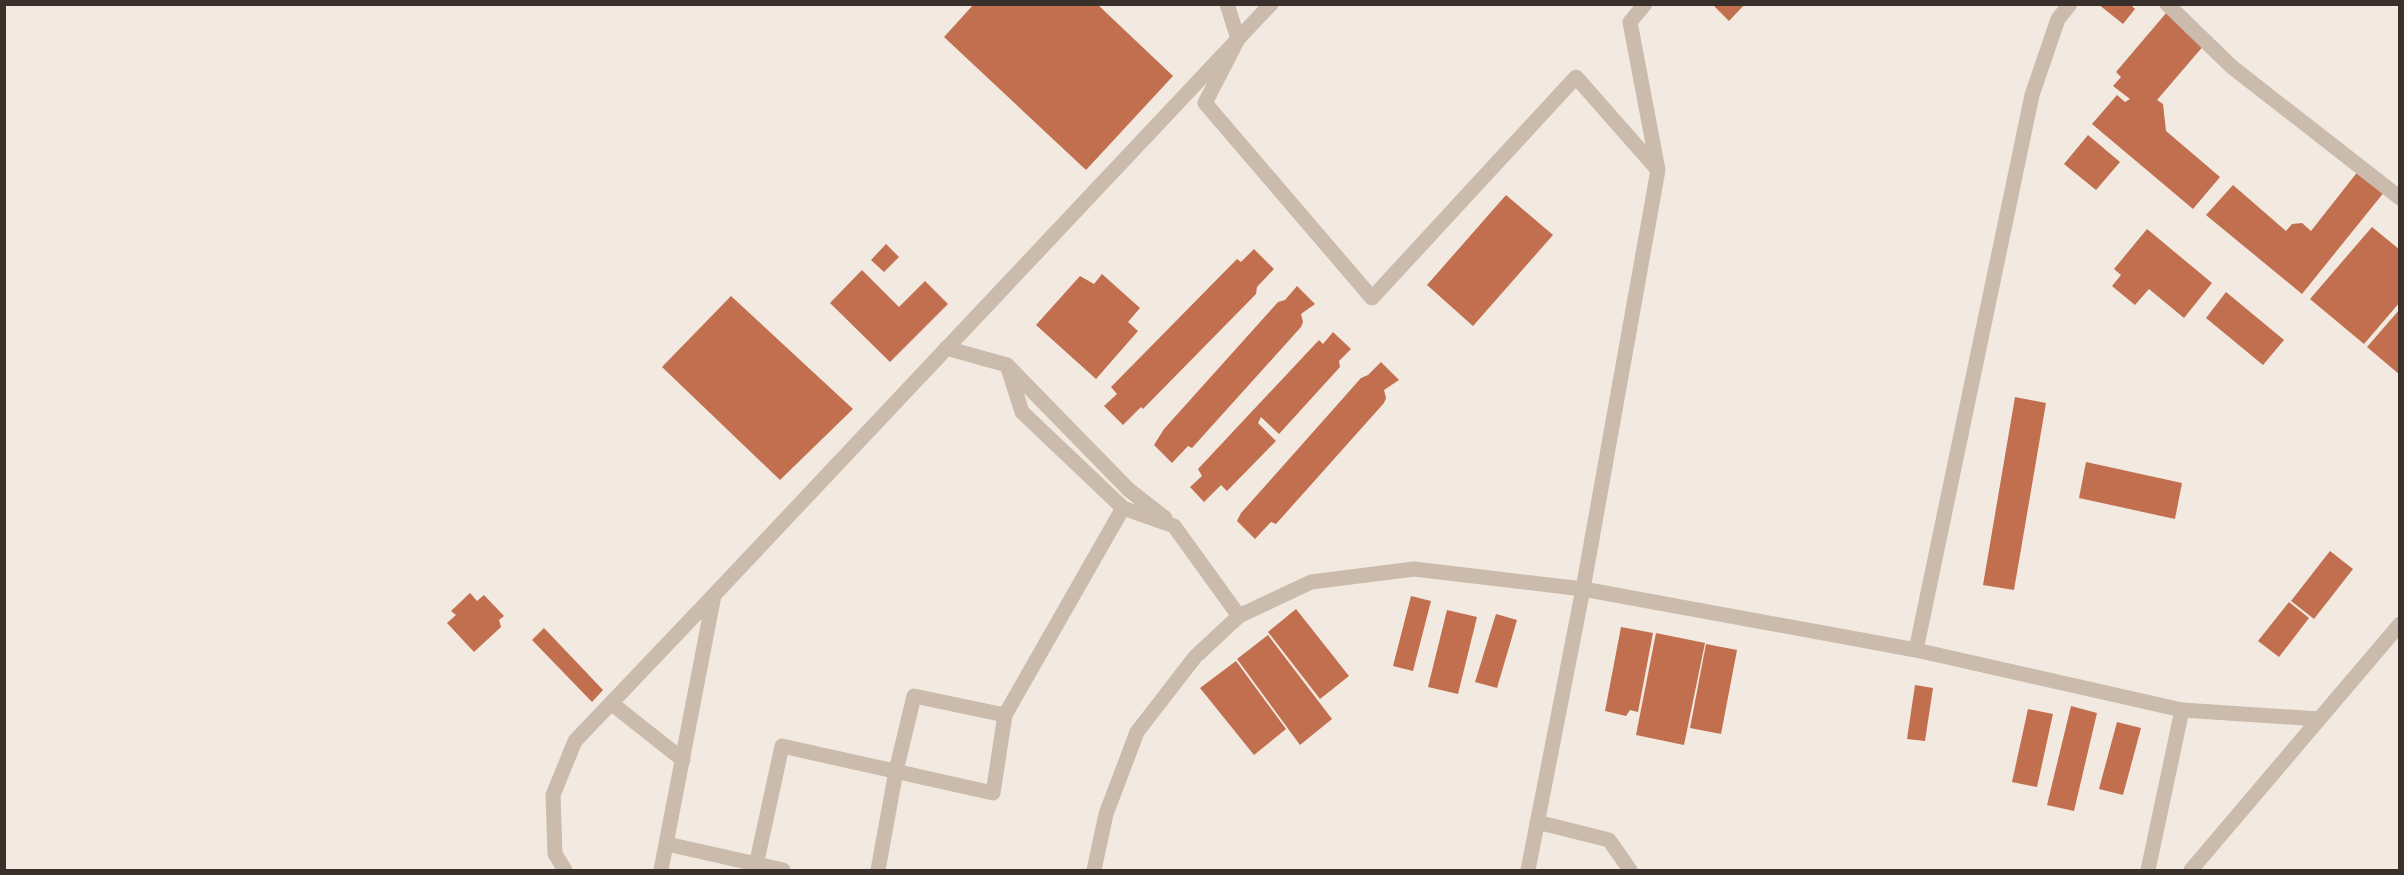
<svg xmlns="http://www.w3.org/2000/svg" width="2404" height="875" font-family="'Alegreya Sans',sans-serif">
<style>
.building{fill:#c16f4f}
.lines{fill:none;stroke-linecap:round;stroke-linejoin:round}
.minor{stroke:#cabbac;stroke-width:15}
</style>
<rect width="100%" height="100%" fill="#f2eae0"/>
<g class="building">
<polygon points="974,4 1097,4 1173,76 1086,170 944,37"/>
<polygon points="1712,4 1745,4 1729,21"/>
<polygon points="2098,4 2130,4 2135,9 2123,24"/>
<polygon points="2167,12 2205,44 2157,100 2163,104 2166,131 2220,177 2193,209 2092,124 2117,95 2125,102 2130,99 2113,86 2121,77 2116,72"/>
<polygon points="2088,135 2120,162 2096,190 2064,164"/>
<polygon points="2359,170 2385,191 2302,294 2206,215 2233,185 2286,231 2292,224 2302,223 2311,231"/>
<polygon points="1506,195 1553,235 1473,326 1427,285"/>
<polygon points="2372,227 2400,250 2400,302 2364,344 2310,299"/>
<polygon points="2147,229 2212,283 2184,318 2149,289 2135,305 2112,286 2121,275 2114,269"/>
<polygon points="886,244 899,257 884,272 871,260"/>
<polygon points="1254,249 1274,269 1257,287 1256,294 1143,409 1141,407 1123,425 1104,406 1117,394 1111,387 1237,259 1241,262"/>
<polygon points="862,270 899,307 925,281 948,304 890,362 830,303"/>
<polygon points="1102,274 1140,308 1128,322 1138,331 1096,379 1036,325 1080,276 1094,284"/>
<polygon points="1297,286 1315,304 1301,314 1303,322 1301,327 1192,448 1188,446 1172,463 1154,445 1164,429 1278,302 1285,300"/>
<polygon points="2226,292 2284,340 2263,365 2206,318"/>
<polygon points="731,296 853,409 780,480 662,367"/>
<polygon points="2400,309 2400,375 2367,347"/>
<polygon points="1333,332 1351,349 1339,361 1340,367 1279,434 1261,417 1258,423 1276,441 1227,491 1221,485 1204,502 1190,487 1202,476 1198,469 1319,340 1323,344"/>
<polygon points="1381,362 1399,380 1384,390 1386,398 1384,403 1276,524 1271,522 1255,539 1237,521 1241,513 1361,378 1368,375"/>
<polygon points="2015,397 2046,403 2014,590 1983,585"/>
<polygon points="2086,462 2182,483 2175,519 2079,498"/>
<polygon points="2330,551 2353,569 2314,619 2291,601"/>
<polygon points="470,593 477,601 484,595 504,616 499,620 501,627 474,652 447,623 456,615 451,611"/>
<polygon points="1411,596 1431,601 1413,671 1393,666"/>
<polygon points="2289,602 2309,618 2279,657 2258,641"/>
<polygon points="1296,609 1349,676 1320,699 1268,632"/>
<polygon points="1447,610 1477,617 1458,694 1428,687"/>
<polygon points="1496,614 1517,620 1497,688 1475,682"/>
<polygon points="1621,627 1653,633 1638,712 1630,710 1626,716 1605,711"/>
<polygon points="544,628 603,690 592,702 532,640"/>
<polygon points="1656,633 1705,643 1684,745 1636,735"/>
<polygon points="1268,635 1332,719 1300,745 1237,659"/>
<polygon points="1706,644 1737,650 1721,734 1690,728"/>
<polygon points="1236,661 1286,729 1254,755 1200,688"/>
<polygon points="1915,685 1933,688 1925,741 1907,739"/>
<polygon points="2071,706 2097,713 2074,811 2047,805"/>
<polygon points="2028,709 2053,714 2037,787 2012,782"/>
<polygon points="2117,722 2141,728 2123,795 2099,789"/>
</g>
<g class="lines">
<g class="minor">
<polyline points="1227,4 1238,39 1205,103 1372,298 1576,77 1657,169"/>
<polyline points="2167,4 2232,67 2400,198"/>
<polyline points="946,348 1007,365 1129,490 1165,518"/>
<polyline points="1007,365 1022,412 1123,508 1174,526 1239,616"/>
<polyline points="1916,650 2032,95 2058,19 2070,4"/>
<polyline points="611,703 683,760"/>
<polyline points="1537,822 1609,840 1630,870"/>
<polyline points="667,844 783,870"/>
<polyline points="565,870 555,854 553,795 575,741 714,595"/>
<polyline points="661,870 714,595 1271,4"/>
<polyline points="755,870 782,746 993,793 1005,715 1123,508"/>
<polyline points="878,870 896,771 914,696 1005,715"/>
<polyline points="1094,870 1106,814 1137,732 1195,657 1239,616 1311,582 1414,569 1583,589 1916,650 2182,710"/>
<polyline points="1528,870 1583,589 1658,170 1630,22 1645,4"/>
<polyline points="2148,870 2182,710 2319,719"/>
<polyline points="2191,870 2400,624"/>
</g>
</g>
<rect width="2404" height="875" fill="none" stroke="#392f2b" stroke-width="12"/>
</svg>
